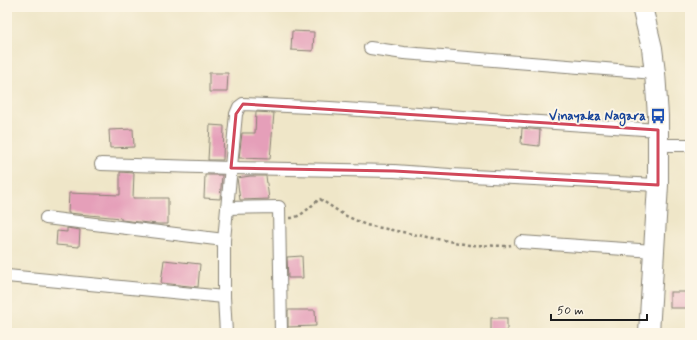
<svg xmlns="http://www.w3.org/2000/svg" width="697" height="340" font-family="Mynerve,sans-serif">
<style>
.building{fill:#e59fb9}
.lines{fill:none;stroke-linecap:round;stroke-linejoin:round}
.minor-casing{stroke:#868172;stroke-width:14}
.primary-casing{stroke:#868172;stroke-width:22}
.path{stroke:#868172;stroke-width:2.5;stroke-dasharray:3 3;stroke-linecap:butt}
.minor{stroke:#fff;stroke-width:12}
.primary{stroke:#fff;stroke-width:20}
.marked{fill:none;stroke:#d1495b;stroke-width:3;stroke-linejoin:round}
.labels{text-anchor:middle;dominant-baseline:central;stroke-width:4;stroke-linejoin:round;paint-order:stroke}
.transit-label{font-size:13px;font-weight:bold;fill:#164399;stroke:#fcf5e5;text-anchor:end}
</style>
<rect width="100%" height="100%" fill="#fcf5e5"/>
<filter id="ink" filterUnits="userSpaceOnUse"><feTurbulence type="fractalNoise" baseFrequency=".025" numOctaves="2"/><feDisplacementMap in="SourceGraphic" scale="8" xChannelSelector="R" yChannelSelector="G"/><feConvolveMatrix kernelMatrix="1 2 1 2 8 2 1 2 1" color-interpolation-filters="sRGB"/></filter>
<filter id="wash" filterUnits="userSpaceOnUse"><feTurbulence type="fractalNoise" baseFrequency=".012" numOctaves="4" result="noise"/><feDisplacementMap in="SourceGraphic" scale="16" xChannelSelector="R" yChannelSelector="G"/><feGaussianBlur stdDeviation="0.9" result="paint"/><feColorMatrix in="noise" values="0 0 0 0 0 0 0 0 0 0 0 0 0 0 0 0 0 1.4 0 .05"/><feComposite in="paint" operator="in"/></filter>
<g filter="url(#wash)">
<rect width="100%" height="100%" fill="#efe6c8"/>
<g id="blocks">
<g class="building">
<polygon points="292,31 314,32 313,51 291,50"/>
<polygon points="209,73 228,73 227,92 209,92"/>
<polygon points="256,112 274,113 270,159 239,158 242,133 255,133"/>
<polygon points="210,125 224,126 223,160 208,160"/>
<polygon points="522,128 540,130 539,146 521,144"/>
<polygon points="133,129 134,147 110,148 109,130"/>
<polygon points="120,172 134,173 133,198 168,198 168,224 157,224 121,220 121,218 68,213 69,193 120,195"/>
<polygon points="205,175 222,175 220,199 204,198"/>
<polygon points="250,176 266,176 269,199 240,200 237,178"/>
<polygon points="67,228 80,230 79,247 56,245 57,231 67,232"/>
<polygon points="302,256 303,278 288,278 287,257"/>
<polygon points="164,260 200,264 198,287 161,283"/>
<rect x="670" y="292" width="20" height="16"/>
<polygon points="288,310 315,310 316,326 288,327"/>
<rect x="491" y="318" width="16" height="15"/>
</g>
</g>
</g>
<g filter="url(#ink)">
<use href="#blocks" fill-opacity="0" stroke="#868172" stroke-width="1"/>
<g class="lines">
<g class="minor-casing">
<g id="minor">
<polyline points="370,48 404,53 655,73"/>
<polyline points="658,145 690,145"/>
<polyline points="101,164 231,168 394,171 450,175 658,185"/>
<polyline points="227,208 279,207 281,333"/>
<polyline points="46,218 224,240"/>
<polyline points="521,242 654,251"/>
<polyline points="7,276 224,297"/>
<polyline points="226,333 224,297 224,240 236,114 239,107 243,104 330,108 658,130"/>
</g>
</g>
<g class="primary-casing">
<polyline id="primary" points="642,7 652,48 655,73 658,116 658,185 649,333"/>
</g>
<path class="path" d="M290 218C301 218 310 206 320 199L344 215 366 225 469 245 507 246 511 245"/>
<use href="#minor" class="minor"/>
<use href="#primary" class="primary"/>
</g>
</g>
<path class="marked" d="M243 104 658 130V185L394 171 231 168 236 114Z"/>
<defs>
<g id="bus-bare" transform="scale(1.2)"><path d="M-5-6H5V4H4V6H2V4H-2V6H-4V4H-5ZM-3.5-4V0h7V-4ZM-3.5 1.2v1.5H-2V1.2ZM2 1.2v1.5H3.5V1.2Z" fill="#1a4fb4" stroke="#fcf5e5" stroke-width="2.5" paint-order="stroke"/></g>
</defs>
<g fill-rule="evenodd">
<use href="#bus-bare" x="658" y="116"/>
</g>
<g class="labels">
<g class="transit-label">
<text x="646" y="116">Vinayaka Nagara</text>
</g>
</g>
<rect width="697" height="340" fill="none" stroke="#fcf5e5" stroke-width="24"/>
<path d="M551 314v6h96v-6" fill="none" stroke="#1c1c1c" stroke-width="2"/>
<text x="557" y="314" font-size="12" fill="#1c1c1c" stroke="#fcf5e5" stroke-width="3" paint-order="stroke">50 m</text>
</svg>
